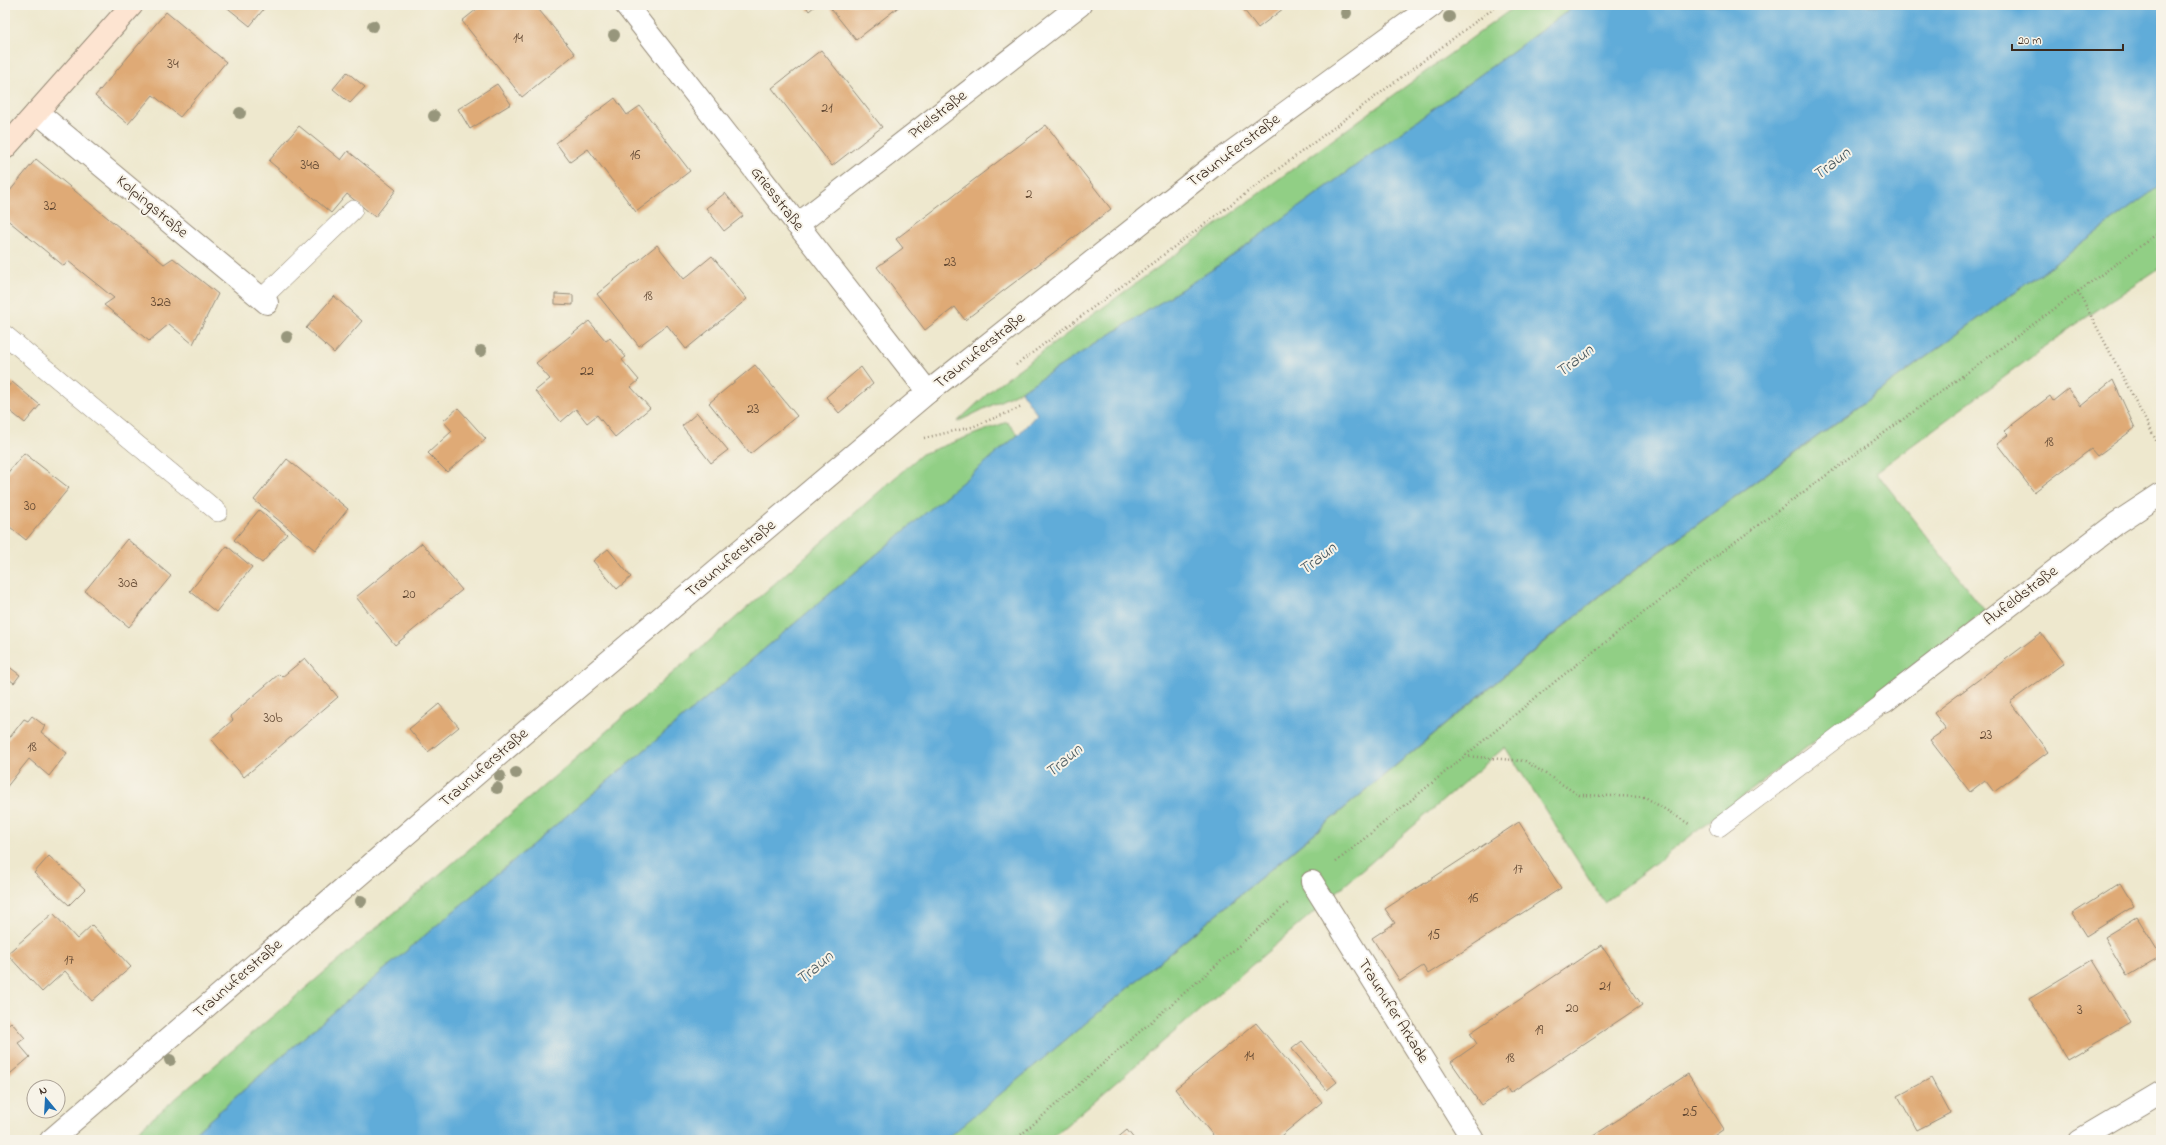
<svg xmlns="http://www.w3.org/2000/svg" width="2166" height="1145" font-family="'Indie Flower',sans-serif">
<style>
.green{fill:#91cf85;stroke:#667c52}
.water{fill:#61acd9;stroke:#4e6b7c}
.building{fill:#dfaa76}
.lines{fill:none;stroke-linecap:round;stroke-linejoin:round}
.lane-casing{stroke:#948976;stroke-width:20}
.street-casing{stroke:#948976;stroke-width:24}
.secondary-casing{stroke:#948976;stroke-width:24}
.path{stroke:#948976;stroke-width:2.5;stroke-dasharray:1 3;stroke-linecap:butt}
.lane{stroke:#fff;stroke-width:19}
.street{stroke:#fff;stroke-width:22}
.secondary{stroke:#fde4d1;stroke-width:22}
.tree{fill:#97967c}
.labels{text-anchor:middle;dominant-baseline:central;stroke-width:4;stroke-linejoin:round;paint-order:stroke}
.number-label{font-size:14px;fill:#644a34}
.street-label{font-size:16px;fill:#3b2a1e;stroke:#f7f3e8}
.water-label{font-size:17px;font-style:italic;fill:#48585f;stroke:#f7f3e8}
</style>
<rect width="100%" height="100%" fill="#f7f3e8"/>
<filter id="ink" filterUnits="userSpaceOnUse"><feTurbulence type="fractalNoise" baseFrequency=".025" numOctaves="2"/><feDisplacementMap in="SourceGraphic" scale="8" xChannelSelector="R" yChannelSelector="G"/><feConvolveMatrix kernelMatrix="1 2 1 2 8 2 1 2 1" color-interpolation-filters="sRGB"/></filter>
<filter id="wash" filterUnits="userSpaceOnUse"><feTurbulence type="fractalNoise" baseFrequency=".012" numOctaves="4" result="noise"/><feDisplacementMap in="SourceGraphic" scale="16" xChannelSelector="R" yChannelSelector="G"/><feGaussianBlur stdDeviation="0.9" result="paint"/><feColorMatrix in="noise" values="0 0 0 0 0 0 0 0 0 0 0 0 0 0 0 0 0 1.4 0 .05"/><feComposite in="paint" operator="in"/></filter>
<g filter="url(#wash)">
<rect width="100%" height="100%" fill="#eee8ce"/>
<g class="green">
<polygon points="1517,5 1576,5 1218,266 1021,391 957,422 997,385"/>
<polygon points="2161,185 2161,267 2072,327 1876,472 1985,611 1604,902 1505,747 1049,1140 945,1140 1604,593"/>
<polygon points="1007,422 1018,435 289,1050 187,1140 127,1140 567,766 922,454"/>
</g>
<polygon class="water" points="1576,5 2161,5 2161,185 1603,593 945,1140 187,1140 289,1050 1018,435 1037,414 1021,391 1218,266"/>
<g id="blocks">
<g class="building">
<polygon points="224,5 267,5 250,26"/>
<polygon points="482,5 535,5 575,54 522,97 462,21"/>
<polygon points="805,5 816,5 809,11"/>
<polygon points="828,5 901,5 856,40"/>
<polygon points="1240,5 1288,5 1258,28"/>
<polygon points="166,12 226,62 180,117 153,95 128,124 95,96"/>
<polygon points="821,50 882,127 832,166 772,88"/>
<polygon points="347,72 365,87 350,103 333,89"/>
<polygon points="497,84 511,104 470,129 458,109"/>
<polygon points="615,98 627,115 640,106 690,171 636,212 588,149 570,162 556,143"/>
<polygon points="1046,125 1111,209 965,320 955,307 925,330 877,267 903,248 896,239"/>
<polygon points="299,126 341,160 348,151 396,190 375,217 347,194 331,213 269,161"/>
<polygon points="36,159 164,264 173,258 218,294 193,344 169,324 149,341 104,305 114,298 68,261 64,266 5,218 5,197"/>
<polygon points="725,193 743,216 724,231 706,208"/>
<polygon points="657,245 684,279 712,256 747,299 686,349 667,325 639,346 597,294"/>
<polygon points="555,294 573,295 573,305 555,304"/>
<polygon points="334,296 362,321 334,353 306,328"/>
<polygon points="589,321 606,341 610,338 626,357 622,360 639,380 631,387 650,408 615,437 597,415 587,423 576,409 561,422 535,391 550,379 536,363"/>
<polygon points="755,365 797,416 750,454 709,403"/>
<polygon points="861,367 873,384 839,413 826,397"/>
<polygon points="2113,380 2135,428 2097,456 2091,449 2034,492 1997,444 2008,435 2004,431 2050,396 2053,401 2068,389 2081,406"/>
<polygon points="12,382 40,405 25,423 5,407 5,390"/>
<polygon points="458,408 486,439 447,472 428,453 452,431 443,421"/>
<polygon points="697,413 728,450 711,463 682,426"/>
<polygon points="24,453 69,488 26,540 5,523 5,476"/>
<polygon points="287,459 348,509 315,550 254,500"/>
<polygon points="259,510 287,534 262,563 234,540"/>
<polygon points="127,539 171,576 129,627 85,591"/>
<polygon points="422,543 462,590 395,645 356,597"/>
<polygon points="227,546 252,567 216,612 190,591"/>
<polygon points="608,549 631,577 617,589 593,561"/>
<polygon points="2041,633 2064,663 2010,702 2048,752 1994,792 1985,780 1970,792 1930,740 1946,729 1934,713"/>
<polygon points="305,658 338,697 244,777 211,739 233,720 230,716 279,674 282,677"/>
<polygon points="8,666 20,675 14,683 5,676 5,670"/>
<polygon points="439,704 459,727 428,752 409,729"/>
<polygon points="32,716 45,726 41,732 67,753 49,776 29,759 5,789 5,739 7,741 24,719 28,721"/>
<polygon points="1519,822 1561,888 1428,974 1423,966 1400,981 1372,938 1395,923 1385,909"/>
<polygon points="49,856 85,889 69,905 34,873"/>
<polygon points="2120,883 2134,906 2086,936 2072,914"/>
<polygon points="53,913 77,939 92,925 131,967 92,1001 65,971 42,992 7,954"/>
<polygon points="2137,917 2161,956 2127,976 2104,937"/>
<polygon points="1601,945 1642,1005 1510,1093 1507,1088 1481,1105 1451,1062 1477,1044 1470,1033"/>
<polygon points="2092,960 2130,1022 2067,1059 2029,998"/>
<polygon points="11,1022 25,1038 18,1043 30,1057 5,1078 5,1027"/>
<polygon points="1256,1023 1322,1102 1276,1140 1217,1140 1175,1089"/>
<polygon points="1302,1041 1337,1082 1327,1090 1292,1049"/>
<polygon points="1688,1074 1724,1129 1708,1140 1587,1140"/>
<polygon points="1931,1078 1950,1113 1917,1130 1898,1096"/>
<polygon points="1127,1130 1135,1140 1115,1140"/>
</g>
</g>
</g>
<g filter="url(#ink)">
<use href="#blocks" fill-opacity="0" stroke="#948976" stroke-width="1"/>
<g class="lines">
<g class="lane-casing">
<g id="lane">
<polyline points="262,298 353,210"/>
<polyline points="5,335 218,512"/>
<polyline points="1719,827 1884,702"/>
</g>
</g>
<g class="street-casing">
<g id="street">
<polyline points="626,5 928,392"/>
<polyline points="37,112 267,303"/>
<polyline points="797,225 1080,5"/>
<polyline points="1884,702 2117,523 2161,494"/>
<polyline points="1312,882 1473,1140"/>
<polyline points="51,1140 538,721 928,392 1214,165 1433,5"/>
<polyline points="2080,1140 2161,1092"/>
</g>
</g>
<g class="secondary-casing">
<polyline id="secondary" points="5,148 132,5"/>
</g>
<g class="path">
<polyline points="2078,291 2160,448 2161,453"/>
<polyline points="1016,365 1498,5"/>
<polyline points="924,438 972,427 1022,407"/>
<polyline points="1465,756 1525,761 1579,795 1645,797 1689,824"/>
<polyline points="1336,862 1557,680 1724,550 2161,231"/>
<polyline points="1015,1140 1288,903"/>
</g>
<use href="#lane" class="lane"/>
<use href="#street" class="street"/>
<use href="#secondary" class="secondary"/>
</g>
<g class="tree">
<circle cx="1346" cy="13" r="6"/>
<circle cx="1449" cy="17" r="6"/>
<circle cx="373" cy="26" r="6"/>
<circle cx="614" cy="35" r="6"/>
<circle cx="240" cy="113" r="6"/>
<circle cx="434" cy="116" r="6"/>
<circle cx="287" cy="337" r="6"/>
<circle cx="481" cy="351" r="6"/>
<circle cx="516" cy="773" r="6"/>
<circle cx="500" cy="776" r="6"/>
<circle cx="497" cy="788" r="6"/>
<circle cx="361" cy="901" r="6"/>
<circle cx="170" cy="1060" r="6"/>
</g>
</g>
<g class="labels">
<g class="number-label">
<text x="518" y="38">14</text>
<text x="173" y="64">34</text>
<text x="827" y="108">21</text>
<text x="635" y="155">16</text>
<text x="310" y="165">34a</text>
<text x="1029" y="194">2</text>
<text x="50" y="206">32</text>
<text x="950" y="262">23</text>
<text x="648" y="296">18</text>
<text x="161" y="302">32a</text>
<text x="587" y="371">22</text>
<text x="753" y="409">23</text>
<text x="2049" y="442">18</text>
<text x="30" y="506">30</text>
<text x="128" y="583">30a</text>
<text x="409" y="594">20</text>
<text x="273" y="718">30b</text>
<text x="1986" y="735">23</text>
<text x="32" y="747">18</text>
<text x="1518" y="869">17</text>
<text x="1473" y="898">16</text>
<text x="1434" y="935">15</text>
<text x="69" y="960">17</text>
<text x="1605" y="986">21</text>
<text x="1572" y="1008">20</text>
<text x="2080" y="1010">3</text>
<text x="1539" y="1030">19</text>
<text x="1249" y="1056">14</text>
<text x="1510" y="1058">18</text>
<text x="1690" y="1112">25</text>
</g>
<g class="street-label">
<text transform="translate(938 115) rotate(-38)">Prielstraße</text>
<text transform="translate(1234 151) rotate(-37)">Traunuferstraße</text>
<text transform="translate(777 199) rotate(52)">Griesstraße</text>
<text transform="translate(152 207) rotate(40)">Kolpingstraße</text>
<text transform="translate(980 351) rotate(-39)">Traunuferstraße</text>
<text transform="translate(731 559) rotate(-40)">Traunuferstraße</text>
<text transform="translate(2021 596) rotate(-37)">Aufeldstraße</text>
<text transform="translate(484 768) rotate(-41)">Traunuferstraße</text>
<text transform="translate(238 979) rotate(-41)">Traunuferstraße</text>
<text transform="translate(1393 1011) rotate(58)">Traunufer Arkade</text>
</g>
<g class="water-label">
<text transform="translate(1832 164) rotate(-38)">Traun</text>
<text transform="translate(1575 361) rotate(-38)">Traun</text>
<text transform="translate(1318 559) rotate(-38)">Traun</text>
<text transform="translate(1064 761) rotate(-40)">Traun</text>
<text transform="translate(815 968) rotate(-40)">Traun</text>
</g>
</g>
<rect width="2166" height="1145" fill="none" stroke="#f7f3e8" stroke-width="20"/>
<g transform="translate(46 1099) rotate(342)"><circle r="19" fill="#f7f3e8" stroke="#aca397"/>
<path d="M0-3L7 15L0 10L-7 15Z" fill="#1f6fb2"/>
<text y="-6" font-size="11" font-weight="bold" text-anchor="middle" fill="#3b2a1e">N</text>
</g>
<path d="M2012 44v6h111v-6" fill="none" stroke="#3b2a1e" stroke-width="2"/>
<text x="2018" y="44" font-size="12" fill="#3b2a1e" stroke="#f7f3e8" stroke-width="3" paint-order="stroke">20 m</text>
</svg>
